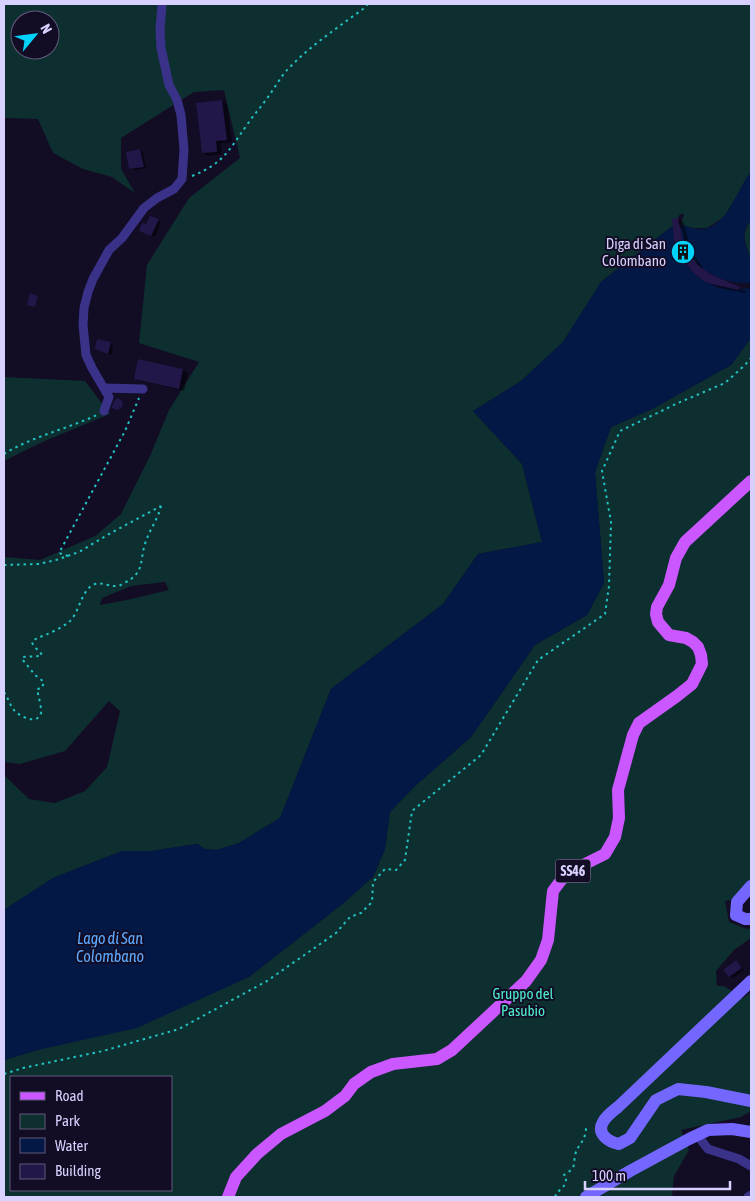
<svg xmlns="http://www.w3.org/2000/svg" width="755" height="1201" font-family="'Asap Condensed',sans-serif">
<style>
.green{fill:#0e2f30;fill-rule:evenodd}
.water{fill:#041846}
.shadow{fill:#0007;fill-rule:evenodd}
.building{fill:#231648}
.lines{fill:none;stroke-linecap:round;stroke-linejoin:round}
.path{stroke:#21c2c2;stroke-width:2;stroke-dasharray:2.5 4;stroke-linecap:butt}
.street{stroke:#3a3289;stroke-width:9}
.secondary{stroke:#7467ff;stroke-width:12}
.primary{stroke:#ca57ff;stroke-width:12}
.labels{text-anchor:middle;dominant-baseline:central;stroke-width:4;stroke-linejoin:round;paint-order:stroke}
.shield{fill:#120c25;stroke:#9d95be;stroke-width:1}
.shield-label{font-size:14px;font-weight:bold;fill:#d8d0ff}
.poi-label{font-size:15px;fill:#d8d0ff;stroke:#120c25;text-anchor:end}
.park-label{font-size:15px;fill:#4fecce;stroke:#120c25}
.water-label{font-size:16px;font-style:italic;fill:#5eabff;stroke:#120c25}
</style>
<rect width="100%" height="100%" fill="#120c25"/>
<g class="green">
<path d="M4 4H751V172L724 217 707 228H693L681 225 684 214H680L675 224 601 282 563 342 521 381 473 411 522 464 542 542 478 554 443 604 331 689 280 818 239 843 217 850 205 849 197 844 151 851H122L53 878 4 910V775L29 799 55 803 85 791 107 767 120 711 109 701 65 751 20 764 4 762V557L40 560 95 536 121 514 150 456 169 410 199 362 139 343 147 265 189 198 240 158 224 90 194 92 121 138V169L135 193 112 177 83 169 53 153 38 119 4 118ZM20 20H50V50H20ZM165 582 169 590 127 600 100 605 102 598 131 586Z"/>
<path d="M751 219V260C745 241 740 237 751 219Z"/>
<path d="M751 338V896L725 901 729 922 747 929 751 928V938L734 950 716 971 717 986H724L743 998 751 992V1111L741 1117 681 1130 689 1150 674 1176 672 1197H4V1060L38 1050 249 977 341 905 373 877 385 849 390 812 415 786 471 737 535 645 587 615 604 583 595 472 611 427 652 409 731 365ZM11 1077H171V1190H11Z"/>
<polygon points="4,377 85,381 110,414 40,443 4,461"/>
</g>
<g class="water">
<path d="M751 172V219L745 230 744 240 751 260V283C718 286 679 261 681 225 689 227 700 231 708 228 732 219 736 189 751 172Z"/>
<path d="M675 224C675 229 674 234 674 239 676 254 692 275 706 282 717 288 739 290 751 288V338L731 365 652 409 611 427 595 472 604 583 587 615 535 645 471 737 415 786 390 812 385 849 373 877 341 905 249 977 137 1028 38 1050 4 1060V910L53 878 122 851H151L197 844 205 849 217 850 239 843 280 818 331 689 443 604 478 554 542 542 522 464 473 411 521 381 563 342 601 282Z"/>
</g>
<g class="shadow">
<polygon points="222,101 227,104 232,142 221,143 222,154 208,156 203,153"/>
<polygon points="140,150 143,152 146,168 134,170 131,168"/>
<path d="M677 219 684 223 691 251 705 271 714 277 739 288 746 292V293L723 289 714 286 706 281 683 258ZM681 225 687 252H685L680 232V226Z"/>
<polygon points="158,220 161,222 155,237 143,232 147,226"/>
<polygon points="110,343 113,345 112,355 99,350"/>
<polygon points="139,360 183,370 188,373 184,391 141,381 136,378"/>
<polygon points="736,962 739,964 744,970 733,978 730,976"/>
</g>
<g class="building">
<polygon points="222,100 227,140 216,141 217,152 202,153 196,103"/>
<polygon points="140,149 144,167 129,169 126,152"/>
<polygon points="150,216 159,219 151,236 139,231 142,223 146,224"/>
<polygon points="678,218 684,246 698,265 710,274 740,287 739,290 715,285 705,282 694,273 682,259 674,240 672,219"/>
<polygon points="30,293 38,296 35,307 27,305"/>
<polygon points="97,339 111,342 108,354 95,349"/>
<polygon points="138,359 183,369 179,389 134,379"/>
<polygon points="118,398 123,402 122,408 117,410 112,408 112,406 115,400"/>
<polygon points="736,960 742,968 729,977 723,970"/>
</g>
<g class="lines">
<g class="path">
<path d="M192 176C224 163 228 151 247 125 254 114 263 105 270 94 276 86 281 76 288 69 310 46 337 28 363 9L368 4"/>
<path d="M4 454C33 436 67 429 97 415"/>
<polyline points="68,556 59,553 125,431 139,398"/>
<polyline points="4,565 39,564 56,560 79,552 109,534 161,506"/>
<path d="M4 692C8 698 10 705 14 710 19 716 37 726 41 713 42 709 38 694 37 689L42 688 44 682 35 675 22 659 23 657 40 656 42 655C39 650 33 647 32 642 36 638 40 637 45 635 53 632 62 627 69 622 79 613 80 595 91 586 100 580 108 587 117 586 120 586 122 584 124 583 146 573 139 559 146 541 150 529 158 519 161 506"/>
<polyline points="4,1074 23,1068 103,1051 179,1029 267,981 336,933 350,917 361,913 372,902 373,882 385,869 396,870 405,860 412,811 481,755 538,660 605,614 609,586 611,522 602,471 620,431 678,403 725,383 745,365 751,358"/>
<path d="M555 1197C558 1188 567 1189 566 1176L564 1175C567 1173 571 1171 573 1167 575 1164 574 1159 575 1155 578 1144 585 1142 586 1129L590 1127"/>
</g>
<g class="street">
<polyline points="104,388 143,389"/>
<polyline points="104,411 109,397 92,368 86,355 83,325 84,308 88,292 93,279 109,250 122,238 144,208 157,198 174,189 182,179 184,150 181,115 177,100 169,85 161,48 160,30 162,4"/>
<polyline points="697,1135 708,1149 739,1159 751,1166"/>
<polyline points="748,1197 751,1195"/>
</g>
<g class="secondary">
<polyline points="751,886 737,902 736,915 745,919 751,919"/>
<path d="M751 981 618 1107C613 1111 606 1116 603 1122 596 1134 609 1142 619 1144L630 1138 656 1100 678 1089 706 1092 751 1101"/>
<polyline points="586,1197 630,1171 689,1139 708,1130 732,1129 751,1132"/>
</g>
<polyline class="primary" points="228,1197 236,1177 257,1154 281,1134 325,1111 345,1096 354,1084 371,1072 393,1064 437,1059 452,1050 526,981 541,960 548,940 553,891 562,879 579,867 605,854 615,837 619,818 618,790 633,735 639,723 677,696 692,684 702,664 701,655 698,647 693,642 686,638 669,635 658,622 656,614 657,607 669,585 676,558 685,542 751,481"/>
</g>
<defs>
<g id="building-disc" transform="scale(1.25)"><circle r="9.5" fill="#00d3fb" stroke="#120c25"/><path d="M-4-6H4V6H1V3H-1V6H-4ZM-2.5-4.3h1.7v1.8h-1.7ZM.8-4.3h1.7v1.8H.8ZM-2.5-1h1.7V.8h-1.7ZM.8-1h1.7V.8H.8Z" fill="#111"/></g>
</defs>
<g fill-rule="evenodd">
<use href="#building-disc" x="683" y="252"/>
</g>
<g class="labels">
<rect class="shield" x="555.5" y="859.5" width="35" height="23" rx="4"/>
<g class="shield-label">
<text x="573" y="871">SS46</text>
</g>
<g class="poi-label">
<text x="666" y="243">Diga di San<tspan x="666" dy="17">Colombano</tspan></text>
</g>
<g class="park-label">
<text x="523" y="993">Gruppo del<tspan x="523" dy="17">Pasubio</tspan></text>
</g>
<g class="water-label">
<text x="110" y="938">Lago di San<tspan x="110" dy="18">Colombano</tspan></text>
</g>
</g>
<rect width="755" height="1201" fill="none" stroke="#d8d0ff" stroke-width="10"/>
<rect x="10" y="1076" width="162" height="115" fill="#120c25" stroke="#615a7c"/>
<rect x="20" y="1092" width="25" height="8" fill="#ca57ff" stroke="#615a7c"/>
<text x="55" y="1101" font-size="15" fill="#d8d0ff">Road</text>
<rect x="20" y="1114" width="25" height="15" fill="#0e2f30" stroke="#615a7c"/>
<text x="55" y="1126" font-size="15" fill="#d8d0ff">Park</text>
<rect x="20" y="1138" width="25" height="15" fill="#041846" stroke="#615a7c"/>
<text x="55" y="1151" font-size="15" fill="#d8d0ff">Water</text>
<rect x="20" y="1164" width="25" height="15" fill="#231648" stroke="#615a7c"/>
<text x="55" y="1176" font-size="15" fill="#d8d0ff">Building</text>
<g transform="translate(35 35) rotate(61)"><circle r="24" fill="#120c25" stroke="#615a7c"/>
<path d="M0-4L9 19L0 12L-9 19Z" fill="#00d3fb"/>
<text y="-8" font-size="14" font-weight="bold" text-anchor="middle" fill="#d8d0ff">N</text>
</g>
<path d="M585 1181v8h145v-8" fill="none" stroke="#d8d0ff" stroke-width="2.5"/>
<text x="592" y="1181" font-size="15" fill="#d8d0ff" stroke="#120c25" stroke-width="4" paint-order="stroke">100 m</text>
</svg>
